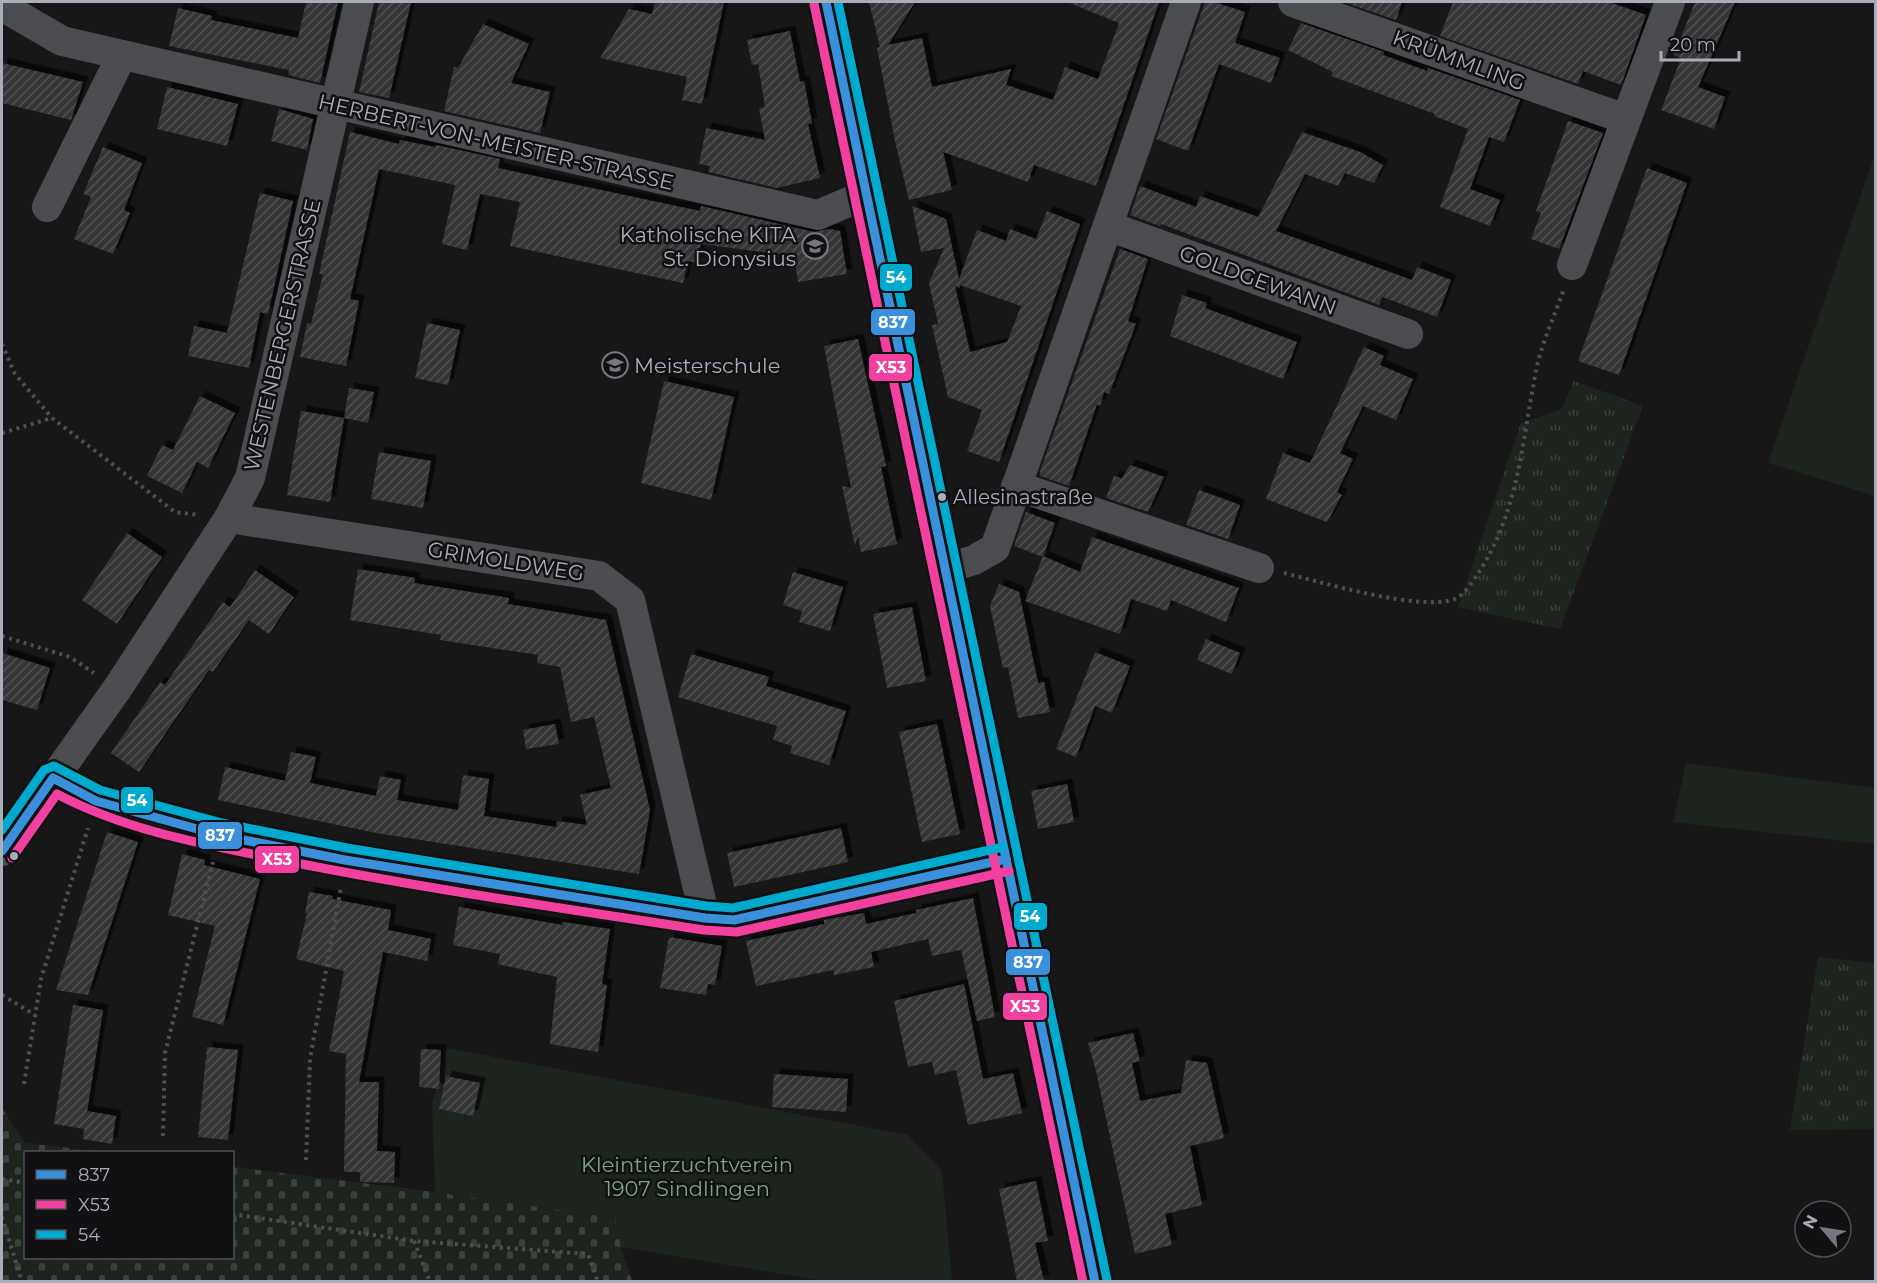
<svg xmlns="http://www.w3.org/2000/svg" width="1877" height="1283" font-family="Montserrat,sans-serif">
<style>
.grass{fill:url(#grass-tufts)}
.cemetery{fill:url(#cemetery-stones)}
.garden{fill:#1d241e}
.building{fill:url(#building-hatch);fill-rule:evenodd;filter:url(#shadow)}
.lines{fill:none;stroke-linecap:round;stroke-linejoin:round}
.path{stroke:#4d4e52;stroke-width:4;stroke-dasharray:3 4.5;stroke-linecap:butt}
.minor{stroke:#4b4c50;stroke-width:30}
.bus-1-casing{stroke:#111113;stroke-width:14}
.bus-2-casing{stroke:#111113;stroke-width:14}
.bus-3-casing{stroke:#111113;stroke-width:14}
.bus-1{stroke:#3a90db;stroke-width:9}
.bus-2{stroke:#f240a1;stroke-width:9}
.bus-3{stroke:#00a9ce;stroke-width:9}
.bus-dot{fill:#a8adb8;stroke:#111113;stroke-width:2}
.labels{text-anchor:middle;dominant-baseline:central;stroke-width:5;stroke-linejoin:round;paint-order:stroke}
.bus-label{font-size:20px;fill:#a8adb8;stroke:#111113;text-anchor:start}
.street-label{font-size:21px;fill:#a8adb8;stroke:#111113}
.poi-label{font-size:21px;fill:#a8adb8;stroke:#111113;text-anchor:end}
.park-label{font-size:21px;fill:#7fa381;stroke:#111113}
.line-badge{stroke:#111113;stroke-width:2}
.badge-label{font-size:16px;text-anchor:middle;font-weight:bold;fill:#fff}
</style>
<defs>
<pattern id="grass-tufts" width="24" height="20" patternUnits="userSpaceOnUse" patternTransform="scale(1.5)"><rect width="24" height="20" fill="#1d241e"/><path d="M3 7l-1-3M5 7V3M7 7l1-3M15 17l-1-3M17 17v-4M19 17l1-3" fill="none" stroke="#3b413d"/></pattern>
<pattern id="cemetery-stones" width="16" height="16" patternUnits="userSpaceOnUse" patternTransform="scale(1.5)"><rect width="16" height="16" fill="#1d241e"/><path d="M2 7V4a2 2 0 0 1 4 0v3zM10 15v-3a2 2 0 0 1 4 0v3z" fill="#3b413d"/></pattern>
<pattern id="building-hatch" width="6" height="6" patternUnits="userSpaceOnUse" patternTransform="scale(1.5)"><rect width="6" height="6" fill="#353536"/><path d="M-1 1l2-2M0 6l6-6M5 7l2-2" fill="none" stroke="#4f5051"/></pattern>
<filter id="shadow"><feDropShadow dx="5.5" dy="-5.5" stdDeviation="0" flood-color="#0009"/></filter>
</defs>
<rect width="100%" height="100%" fill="#171717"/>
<g class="grass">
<polygon points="1574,381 1643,406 1560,629 1458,607 1521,423 1562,409"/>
<polygon points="1818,957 1875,963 1875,1129 1790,1130"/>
</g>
<polygon class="cemetery" points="2,1108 25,1143 108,1152 26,1152 26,1258 232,1258 233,1167 435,1192 616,1218 621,1247 632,1281 2,1281"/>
<g class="garden">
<polygon points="1875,154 1875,496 1768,463"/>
<polygon points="1686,763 1875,788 1875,844 1673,822"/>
<polygon points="447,1048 908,1135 942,1171 952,1281 822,1281 621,1247 615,1218 435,1192 432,1104"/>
</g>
<g class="building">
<polygon points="306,2 338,2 320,83 288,75 289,70 169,46 178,8 212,16 211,20 298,38"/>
<polygon points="379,2 411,2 389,98 359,92"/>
<polygon points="655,2 724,2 702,104 682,100 687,77 600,58 629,9 652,14"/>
<polygon points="869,2 915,2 888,45 922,38 932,87 1011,69 1006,85 1053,100 1065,67 1098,79 1119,23 1067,2 1159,2 1096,186 1034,165 1028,182 943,152 952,190 909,200 896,146 877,48 880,47"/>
<polygon points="1205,2 1214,2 1245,12 1235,43 1280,58 1271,83 1219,64 1188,151 1156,139"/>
<polygon points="1343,2 1402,2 1396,20"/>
<polygon points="1453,2 1609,2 1646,15 1621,85 1583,71 1578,84 1440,36"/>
<polygon points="1695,2 1735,2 1698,87 1725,97 1714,129 1661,110 1681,58 1674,55"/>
<polygon points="1301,23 1384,52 1383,55 1427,71 1428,68 1520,100 1504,142 1489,137 1470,189 1500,200 1490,226 1440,207 1468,129 1434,116 1435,114 1331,76 1333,72 1288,50"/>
<polygon points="483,24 529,44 511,83 550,92 540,133 444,111 454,67 458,68"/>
<polygon points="790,31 800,82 804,81 812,123 808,124 820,178 777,188 708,172 710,166 699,164 706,128 765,140 759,108 765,107 758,64 752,65 747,40"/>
<polygon points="2,63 83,82 71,120 2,103"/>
<polygon points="167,87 238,104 227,146 157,129"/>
<polygon points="279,109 313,119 307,150 271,141"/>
<polygon points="1568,121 1603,133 1559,249 1531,239 1541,213 1536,211"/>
<polygon points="350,132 399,144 400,140 435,147 436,145 500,159 498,168 700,211 701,206 814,232 829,229 840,231 847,274 798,282 794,256 701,244 697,263 688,261 683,283 510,246 520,202 480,194 467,250 442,244 455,185 379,169 350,299 359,301 346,366 300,357 307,323 311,324 323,274 319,274"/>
<polygon points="1302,132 1360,152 1383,165 1374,183 1345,173 1338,186 1305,174 1276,231 1412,280 1417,267 1451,280 1437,317 1382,297 1379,305 1161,224 1160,226 1130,215 1140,186 1196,207 1200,196 1258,217"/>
<polygon points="103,147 142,163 124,210 130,213 113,254 74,239 91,197 83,194"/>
<polygon points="1647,168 1687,183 1619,375 1578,361"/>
<polygon points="260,193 293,201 268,314 260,312 249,368 188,356 194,326 227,333"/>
<path d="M912 206 946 219 959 279 977 230 1006 241 1010 229 1036 239 1047 211 1080 224 999 462 967 451 982 410 948 397 932 325 938 324 929 283 944 248 921 252ZM960 285 1021 306 1007 342 970 352 955 286 960 288Z"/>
<polygon points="1120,249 1148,259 1128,321 1136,324 1109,394 1104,392 1100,406 1097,404 1069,486 1040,476 1040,471"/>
<polygon points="1182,295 1207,303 1205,308 1297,342 1283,379 1170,336"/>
<polygon points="427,323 460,330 448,385 415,378"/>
<polygon points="858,339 886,466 881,467 897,544 861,552 858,536 855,546 842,486 851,488 824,346"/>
<polygon points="1364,347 1384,356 1380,365 1413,379 1396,420 1363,406 1340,453 1353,459 1337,492 1342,495 1327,522 1266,499 1283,453 1310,463"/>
<polygon points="664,381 734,397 711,500 641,483"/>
<polygon points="349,388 374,392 368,423 344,418"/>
<polygon points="200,396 235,413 208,468 197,462 182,493 147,476 162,445 173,450"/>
<polygon points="301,411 344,418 330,502 287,495"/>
<polygon points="379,452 431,461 423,508 371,499"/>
<polygon points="1130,465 1164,477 1148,512 1106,498 1114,476 1122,478"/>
<polygon points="1199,490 1240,505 1228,539 1186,525"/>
<polygon points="1026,512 1055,523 1043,557 1014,546"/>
<polygon points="127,533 162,557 117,624 82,600"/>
<polygon points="1092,537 1239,588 1226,622 1171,600 1167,611 1131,599 1120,634 1025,601 1043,556 1080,572"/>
<polygon points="358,569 415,578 414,583 509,598 508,604 606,620 650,810 639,874 376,833 218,800 225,767 285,781 291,752 316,757 310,783 376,796 380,776 401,780 397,800 458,810 463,775 489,779 484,816 556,827 557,821 587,825 580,795 611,788 594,717 571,722 560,667 537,663 538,655 440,640 441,635 350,620"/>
<polygon points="255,570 294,597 269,634 249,620 213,672 209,670 139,772 111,753 160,682 165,685 223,602 230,607"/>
<polygon points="793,572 843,587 830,631 799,622 802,611 783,605"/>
<polygon points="999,584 1019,592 1038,683 1044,682 1050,712 1018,718 1008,667 1003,668 990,606"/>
<polygon points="912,607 926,681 887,688 873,614"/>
<polygon points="1206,639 1240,653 1232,674 1197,660"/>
<polygon points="1095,652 1130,666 1112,713 1095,706 1076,757 1056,749"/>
<polygon points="2,653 50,668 37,710 2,700"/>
<polygon points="691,654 769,677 766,686 846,711 829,765 790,753 792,746 773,740 777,726 678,697"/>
<polygon points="555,724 559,744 526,749 523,730"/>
<polygon points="937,724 960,834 922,842 899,732"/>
<polygon points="1067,784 1074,822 1038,829 1031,791"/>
<polygon points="841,828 848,862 734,887 727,853"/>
<polygon points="107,832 138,842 88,995 56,990"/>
<polygon points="182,854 205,860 204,865 260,879 223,1025 192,1017 215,926 168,915"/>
<polygon points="309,892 333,896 332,899 391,910 388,930 431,939 427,961 383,952 359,1082 379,1082 377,1151 395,1152 394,1183 360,1182 360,1172 344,1172 346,1054 329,1051 344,971 296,959 307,913 305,913"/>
<polygon points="973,898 995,1017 977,1021 961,950 932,956 928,939 871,952 874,967 834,975 833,970 756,986 746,941 824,924 824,920 864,913 866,924 916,913 916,910"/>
<polygon points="459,907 562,925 563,922 610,929 602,984 607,985 598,1052 550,1044 557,977 498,964 500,954 453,945"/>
<polygon points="669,937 722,946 715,985 708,984 706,995 660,988"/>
<polygon points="964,984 983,1079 1013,1073 1022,1113 968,1125 956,1070 935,1075 932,1062 908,1067 894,1001"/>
<polygon points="73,1005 103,1010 85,1125 87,1111 116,1116 112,1144 83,1139 84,1129 54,1124"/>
<polygon points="1133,1033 1140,1061 1132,1063 1140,1101 1181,1093 1186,1060 1207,1063 1224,1138 1190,1146 1202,1205 1165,1214 1172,1245 1135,1254 1096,1071 1088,1043"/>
<polygon points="207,1047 238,1050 228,1140 198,1137"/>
<polygon points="421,1049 441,1050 439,1089 419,1087"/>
<polygon points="774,1074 848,1079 846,1112 772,1107"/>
<polygon points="446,1076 480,1083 473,1116 439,1109"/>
<polygon points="1036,1181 1048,1241 1035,1243 1044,1281 1017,1281 999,1189"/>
</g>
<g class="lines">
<g class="path">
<polyline points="2,344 15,374 52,418 175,512 199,515"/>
<polyline points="2,433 52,418"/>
<path d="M1284 573C1321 582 1421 612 1455 599 1465 594 1473 581 1479 572 1519 510 1522 441 1536 371 1541 344 1555 315 1564 289"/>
<polyline points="2,636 70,657 94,673"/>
<polyline points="2,995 35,1015"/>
<polyline points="24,1084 41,979 88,828"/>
<polyline points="163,1136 165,1053 213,862"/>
<polyline points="306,1160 310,1059 341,887"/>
<polyline points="2,1179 26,1183"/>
<polyline points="232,1214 414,1241 588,1254 598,1282"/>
<polyline points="2,1217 22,1282"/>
<polyline points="414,1241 430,1282"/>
</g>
<g class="minor">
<polyline points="826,2 1095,1282"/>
<polyline points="1293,2 1625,119"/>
<polyline points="2,6 62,41 818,215 867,194"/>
<polyline points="47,207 122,55"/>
<polyline points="1108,226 1408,334"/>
<polyline points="1572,265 1670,2"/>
<polyline points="1016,486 1259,568"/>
<polyline points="229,518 599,576 630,600 705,918"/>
<polyline points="945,569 974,560 995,548 1186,2"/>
<polyline points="53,778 96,801 219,835 345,860 705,918 734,920 1006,859"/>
<polyline points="2,851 117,689 229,518 250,478 359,2"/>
</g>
<g class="bus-1-casing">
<g id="bus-1">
<polyline points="826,2 1095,1282"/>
<polyline points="2,851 53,778 96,801 219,835 345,860 705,918 734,920 1006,859"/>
</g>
</g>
<g class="bus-2-casing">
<g id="bus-2">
<polyline points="814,4 1083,1282"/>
<path d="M12 858 57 794C128 832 213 846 291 862 428 889 567 909 704 930L737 932 1009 871"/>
</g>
</g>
<g class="bus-3-casing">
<g id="bus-3">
<polyline points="838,2 1107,1280"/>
<polyline points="2,830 44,770 54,766 100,790 222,823 347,848 706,906 733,908 1003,847"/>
</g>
</g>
<use href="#bus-1" class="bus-1"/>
<use href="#bus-2" class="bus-2"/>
<use href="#bus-3" class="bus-3"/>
</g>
<defs>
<g id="school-ring" transform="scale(1.35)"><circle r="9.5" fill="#111113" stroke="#757880" stroke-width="1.5"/><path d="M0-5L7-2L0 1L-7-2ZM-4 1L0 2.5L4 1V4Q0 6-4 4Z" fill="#757880"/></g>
</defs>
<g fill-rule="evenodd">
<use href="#school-ring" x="815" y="246"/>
<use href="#school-ring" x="615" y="365"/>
</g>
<g class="bus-dot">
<circle cx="942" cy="497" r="5"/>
<circle cx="14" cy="856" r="5"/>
</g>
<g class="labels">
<g class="bus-label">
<text x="953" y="497">Allesinastraße</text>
</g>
<g class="street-label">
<text transform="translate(1459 60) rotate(20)">KRÜMMLING</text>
<text transform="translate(496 142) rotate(13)">HERBERT-VON-MEISTER-STRASSE</text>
<text transform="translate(1258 280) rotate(20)">GOLDGEWANN</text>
<text transform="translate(282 335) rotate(-77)">WESTENBERGERSTRASSE</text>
<text transform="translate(506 561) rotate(9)">GRIMOLDWEG</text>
</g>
<g class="poi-label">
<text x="796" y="234">Katholische KITA<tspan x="796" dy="24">St. Dionysius</tspan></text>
<text x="634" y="365" text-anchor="start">Meisterschule</text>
</g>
<g class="park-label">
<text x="687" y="1164">Kleintierzuchtverein<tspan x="687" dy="24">1907 Sindlingen</tspan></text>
</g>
</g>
<g class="line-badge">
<rect x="879" y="263" width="34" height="29" rx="6" fill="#00a9ce"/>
<rect x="870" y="308" width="46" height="28" rx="6" fill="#3a90db"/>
<rect x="868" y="353" width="45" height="29" rx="6" fill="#f240a1"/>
<rect x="120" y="786" width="34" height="28" rx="6" fill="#00a9ce"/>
<rect x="197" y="821" width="46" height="29" rx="6" fill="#3a90db"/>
<rect x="254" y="845" width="46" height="29" rx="6" fill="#f240a1"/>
<rect x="1013" y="902" width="35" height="29" rx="6" fill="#00a9ce"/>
<rect x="1005" y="948" width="46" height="28" rx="6" fill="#3a90db"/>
<rect x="1002" y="992" width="46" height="29" rx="6" fill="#f240a1"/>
</g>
<g class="badge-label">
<text x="896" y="283">54</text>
<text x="893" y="328">837</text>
<text x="891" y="373">X53</text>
<text x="137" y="806">54</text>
<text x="220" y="841">837</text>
<text x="277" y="865">X53</text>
<text x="1030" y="922">54</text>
<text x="1028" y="968">837</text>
<text x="1025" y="1012">X53</text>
</g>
<rect width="1877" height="1283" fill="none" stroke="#a8adb8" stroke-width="6"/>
<rect x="24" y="1151" width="210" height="108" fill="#111113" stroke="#4d4f55" stroke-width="1.5"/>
<rect x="36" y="1170" width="30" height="9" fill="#3a90db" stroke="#4d4f55" stroke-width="1.5"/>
<text x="78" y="1181" font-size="18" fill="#a8adb8">837</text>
<rect x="36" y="1200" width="30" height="9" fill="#f240a1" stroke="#4d4f55" stroke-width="1.5"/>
<text x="78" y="1211" font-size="18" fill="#a8adb8">X53</text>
<rect x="36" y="1230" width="30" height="9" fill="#00a9ce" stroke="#4d4f55" stroke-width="1.5"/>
<text x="78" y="1241" font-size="18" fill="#a8adb8">54</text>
<g transform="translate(1823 1229) rotate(299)"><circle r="28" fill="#111113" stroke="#4d4f55" stroke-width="1.5"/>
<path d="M0-4.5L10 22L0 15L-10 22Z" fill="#757880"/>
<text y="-9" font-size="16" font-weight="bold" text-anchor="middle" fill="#a8adb8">N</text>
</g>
<path d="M1661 51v9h78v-9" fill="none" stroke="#a8adb8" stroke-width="3"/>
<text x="1670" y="51" font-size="18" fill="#a8adb8" stroke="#111113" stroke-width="4.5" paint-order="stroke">20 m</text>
</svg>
